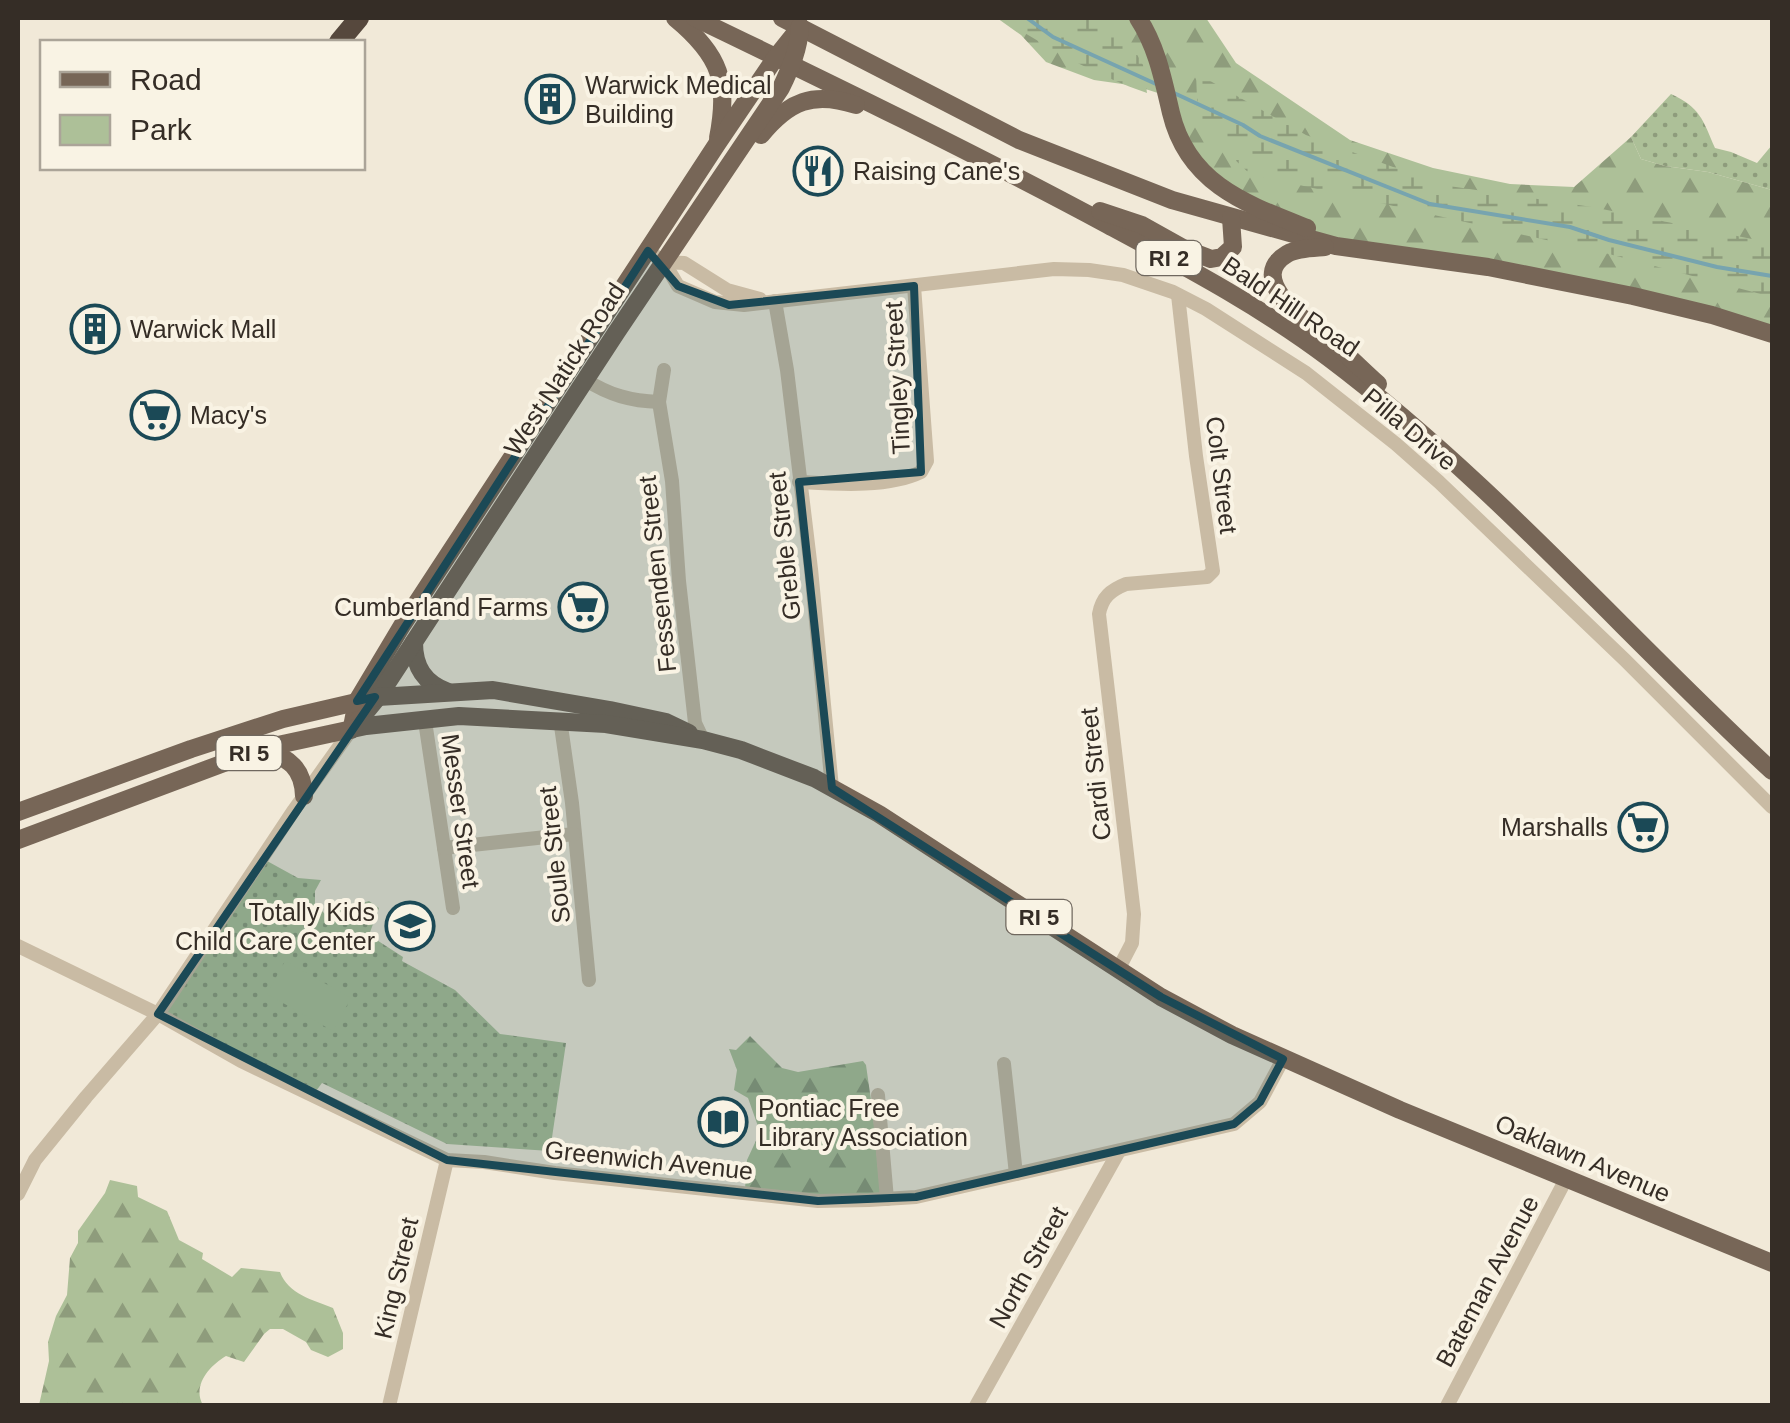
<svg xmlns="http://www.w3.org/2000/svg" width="1790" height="1423" font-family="Helvetica,sans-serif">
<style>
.green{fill:url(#green-dots)}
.forest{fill:url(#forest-firs)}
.wetland{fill:url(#wetland-marsh)}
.pitch{fill:#adc098}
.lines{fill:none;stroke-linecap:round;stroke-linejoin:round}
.stream{stroke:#77a4af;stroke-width:4}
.minor{stroke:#c9bba4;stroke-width:14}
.major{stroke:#776657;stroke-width:18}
.highway{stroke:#56483d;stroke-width:20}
.marked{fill:#1b4956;fill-opacity:0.2;stroke:#1b4956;stroke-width:8;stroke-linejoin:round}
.labels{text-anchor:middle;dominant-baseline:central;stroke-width:8;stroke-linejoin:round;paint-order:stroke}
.shield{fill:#f9f3e4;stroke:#70685f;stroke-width:2.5}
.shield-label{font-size:22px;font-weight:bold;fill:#352d26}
.poi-label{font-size:25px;fill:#352d26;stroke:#f9f3e4;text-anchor:start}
.street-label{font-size:25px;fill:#352d26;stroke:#f9f3e4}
</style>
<defs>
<pattern id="green-dots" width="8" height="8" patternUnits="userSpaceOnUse" patternTransform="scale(2.5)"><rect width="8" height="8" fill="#adc098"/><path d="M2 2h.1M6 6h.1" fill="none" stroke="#8e9c7c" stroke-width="1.8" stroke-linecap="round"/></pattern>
<pattern id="forest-firs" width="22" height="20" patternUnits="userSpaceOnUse" patternTransform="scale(2.5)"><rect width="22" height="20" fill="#adc098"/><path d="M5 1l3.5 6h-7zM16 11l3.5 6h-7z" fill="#8e9c7c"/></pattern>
<pattern id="wetland-marsh" width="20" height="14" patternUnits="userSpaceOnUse" patternTransform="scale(2.5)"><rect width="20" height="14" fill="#adc098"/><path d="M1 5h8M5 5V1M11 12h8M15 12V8" fill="none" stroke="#8e9c7c"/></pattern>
</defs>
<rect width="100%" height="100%" fill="#f1e9d8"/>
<g class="green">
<path d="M1671 94C1700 107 1703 120 1715 148L1731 152 1757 163 1772 145V190L1708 172 1665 166 1641 159 1631 137Z"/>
<polygon points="258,856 298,878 321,880 315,891 315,904 325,914 369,901 379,908 369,935 403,957 402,961 455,990 500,1034 566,1043 550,1151 447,1144 322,1083 313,1095 159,1015"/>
</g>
<g class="forest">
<polygon points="997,18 1206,18 1236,63 1350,140 1433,168 1510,184 1574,187 1631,137 1641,159 1665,166 1708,172 1772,190 1772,335 1757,328 1368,251 1253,208 1207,177 1161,94 1136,86 1094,80 1046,62 1021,35"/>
<polygon points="750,1036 782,1068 798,1072 863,1061 866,1065 873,1114 881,1200 745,1189 747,1160 760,1132 748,1098 734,1090 737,1070 729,1049 736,1050"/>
<path d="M110 1180 137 1186 138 1197 167 1211 179 1240 203 1253 202 1259 232 1277 241 1268 280 1272C288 1294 313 1300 333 1308L343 1333V1349L328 1357 311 1350 306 1342 283 1329H270L264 1334 244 1362 226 1356C209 1366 192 1386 203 1405H39L49 1361 48 1342 56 1316 67 1295 70 1258 78 1243V1231L105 1193Z"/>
</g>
<g class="wetland">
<path d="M1000 18H1094L1128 39 1143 65 1147 93C1092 74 1049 48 1000 18Z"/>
<polygon points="1196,73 1306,135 1442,185 1592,207 1772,243 1772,297 1609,254 1250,174 1198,125"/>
</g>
<polygon class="pitch" points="285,961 351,998 333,1031 267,994"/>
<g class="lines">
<g class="stream">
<polyline points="1027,18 1053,37 1156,84"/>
<polyline points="1174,93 1243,125 1260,136 1430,204 1570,227 1609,240 1717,267 1772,276"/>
</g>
<g class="minor">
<polyline points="648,251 664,262 678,286 715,302 744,305 1054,269 1089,270 1123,275 1173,292 1206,309 1306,373 1396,444 1439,482 1625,660 1772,807"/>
<polyline points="664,262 684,263 727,290 760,299"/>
<polyline points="775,301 787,370 811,569 832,788"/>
<polyline points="664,370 659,402 672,481 679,581 695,723 703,740"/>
<path d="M586 380C609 395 631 401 659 402"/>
<path d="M799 482C836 484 888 488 921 472L927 461 914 286"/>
<polyline points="425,721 453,908"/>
<polyline points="561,726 572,803 589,980"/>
<polyline points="444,848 574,834"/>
<polyline points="18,946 158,1014 241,1061 447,1160 484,1162 555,1173 818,1201 869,1200 916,1197 1234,1124 1260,1102 1283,1059"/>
<path d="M1118 970 1132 943 1134 914 1099 614C1102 597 1111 590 1126 584L1207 577 1213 571 1196 456 1178 295"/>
<polyline points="1004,1064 1016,1174"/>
<polyline points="878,1095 887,1199"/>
<polyline points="18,1194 35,1160 86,1097 158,1014 294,810 351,730"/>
<polyline points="389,1406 447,1160"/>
<polyline points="976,1406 1119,1151"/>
<polyline points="1447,1406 1567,1177"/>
</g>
<g class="major">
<path d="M675 18C721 56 729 82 718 138"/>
<path d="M695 18C834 85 972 152 1108 225 1184 266 1260 306 1329 358 1491 480 1624 634 1772 771"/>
<polyline points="782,18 1019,140 1172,200 1336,246 1488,267 1633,296 1712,315 1772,334"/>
<path d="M1138 18C1157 47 1163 79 1171 113 1188 184 1246 204 1307 228"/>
<path d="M761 135C789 101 813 91 856 105"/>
<polyline points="1100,211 1142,225 1185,249 1211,259 1222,257 1233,247 1231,218"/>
<path d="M1325 247C1314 248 1297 248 1287 254 1245 279 1307 322 1326 337 1344 351 1360 368 1378 384"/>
<path d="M414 642C414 667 424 683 448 692"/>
<polyline points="352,727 357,701 403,624 717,144 776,57 800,27"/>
<path d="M351 730 378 697 616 333 781 88C791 67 799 49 800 26"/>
<path d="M265 748C289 760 303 767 304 796"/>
<polyline points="18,812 191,749 283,719 378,697 493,690 610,710 666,722 689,733"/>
<polyline points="18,840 264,748 366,726 459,716 606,724 703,740 741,750 814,778 879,814 1161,997 1232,1035 1400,1110 1772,1263"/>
</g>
<polyline class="highway" points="339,42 359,18"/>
</g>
<path class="marked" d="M648 251 678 286 729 305 914 286 921 472 799 482 832 788 1161 997 1283 1059 1260 1102 1234 1124 916 1197 818 1201 447 1160 158 1014 375 697 357 701Z"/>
<defs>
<g id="building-ring" transform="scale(2.5)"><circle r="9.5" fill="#f9f3e4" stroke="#1b4956" stroke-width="1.5"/><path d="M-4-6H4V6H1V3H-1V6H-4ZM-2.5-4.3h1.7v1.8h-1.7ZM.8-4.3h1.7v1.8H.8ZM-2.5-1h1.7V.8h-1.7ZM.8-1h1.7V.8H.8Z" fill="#1b4956"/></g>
<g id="restaurant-ring" transform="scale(2.5)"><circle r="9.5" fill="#f9f3e4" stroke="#1b4956" stroke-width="1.5"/><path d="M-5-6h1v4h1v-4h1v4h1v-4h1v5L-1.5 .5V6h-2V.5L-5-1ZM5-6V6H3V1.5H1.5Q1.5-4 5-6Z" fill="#1b4956"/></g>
<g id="supermarket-ring" transform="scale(2.5)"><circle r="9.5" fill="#f9f3e4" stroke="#1b4956" stroke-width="1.5"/><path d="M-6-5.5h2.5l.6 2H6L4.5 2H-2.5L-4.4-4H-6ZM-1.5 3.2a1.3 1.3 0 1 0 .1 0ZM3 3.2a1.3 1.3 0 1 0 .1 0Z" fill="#1b4956"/></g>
<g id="school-ring" transform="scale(2.5)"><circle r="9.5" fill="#f9f3e4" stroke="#1b4956" stroke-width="1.5"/><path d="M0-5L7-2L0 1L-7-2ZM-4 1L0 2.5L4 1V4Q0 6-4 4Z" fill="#1b4956"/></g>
<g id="library-ring" transform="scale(2.5)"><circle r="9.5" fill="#f9f3e4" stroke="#1b4956" stroke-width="1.5"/><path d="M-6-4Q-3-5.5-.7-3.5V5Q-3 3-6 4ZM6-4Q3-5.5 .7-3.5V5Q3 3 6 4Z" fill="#1b4956"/></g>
</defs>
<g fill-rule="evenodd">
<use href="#building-ring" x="550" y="99"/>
<use href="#restaurant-ring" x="818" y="171"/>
<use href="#building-ring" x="95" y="329"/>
<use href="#supermarket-ring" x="155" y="415"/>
<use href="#supermarket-ring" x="583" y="607"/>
<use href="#supermarket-ring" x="1643" y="827"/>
<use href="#school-ring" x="410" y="926"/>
<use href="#library-ring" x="723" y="1122"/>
</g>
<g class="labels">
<g class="shield">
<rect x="1136.5" y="241" width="65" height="34" rx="8"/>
<rect x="216.5" y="736" width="65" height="34" rx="8"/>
<rect x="1006.5" y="900" width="65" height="34" rx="8"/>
</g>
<g class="shield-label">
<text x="1169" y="258">RI 2</text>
<text x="249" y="753">RI 5</text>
<text x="1039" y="917">RI 5</text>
</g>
<g class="poi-label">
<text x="585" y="85">Warwick Medical<tspan x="585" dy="29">Building</tspan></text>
<text x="853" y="171">Raising Cane's</text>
<text x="130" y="329">Warwick Mall</text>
<text x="190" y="415">Macy's</text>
<text x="548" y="607" text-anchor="end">Cumberland Farms</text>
<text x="1608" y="827" text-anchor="end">Marshalls</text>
<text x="375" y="912" text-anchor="end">Totally Kids<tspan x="375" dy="29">Child Care Center</tspan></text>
<text x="758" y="1108">Pontiac Free<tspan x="758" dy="29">Library Association</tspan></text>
</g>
<g class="street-label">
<text transform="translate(1291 306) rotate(34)">Bald Hill Road</text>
<text transform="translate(564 369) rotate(-57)">West Natick Road</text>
<text transform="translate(897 378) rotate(-93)">Tingley Street</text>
<text transform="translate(1410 429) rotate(40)">Pilla Drive</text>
<text transform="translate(1222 475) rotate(83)">Colt Street</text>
<text transform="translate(784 546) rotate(-96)">Greble Street</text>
<text transform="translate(657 574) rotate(-96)">Fessenden Street</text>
<text transform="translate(1095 774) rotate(-96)">Cardi Street</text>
<text transform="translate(461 811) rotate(82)">Messer Street</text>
<text transform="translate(554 855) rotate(-96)">Soule Street</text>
<text transform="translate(1583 1158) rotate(23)">Oaklawn Avenue</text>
<text transform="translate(649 1160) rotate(6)">Greenwich Avenue</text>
<text transform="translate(1028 1267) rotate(-61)">North Street</text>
<text transform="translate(396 1278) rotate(-77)">King Street</text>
<text transform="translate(1487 1281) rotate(-62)">Bateman Avenue</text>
</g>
</g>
<rect width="1790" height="1423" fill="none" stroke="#352d26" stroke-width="40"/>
<rect x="40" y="40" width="325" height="130" fill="#f9f3e4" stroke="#aba498" stroke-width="2.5"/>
<rect x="60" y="72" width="50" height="15" fill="#776657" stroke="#aba498" stroke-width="2.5"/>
<text x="130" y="90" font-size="30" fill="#352d26">Road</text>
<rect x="60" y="115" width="50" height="30" fill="#adc098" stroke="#aba498" stroke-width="2.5"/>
<text x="130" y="140" font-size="30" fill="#352d26">Park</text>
</svg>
